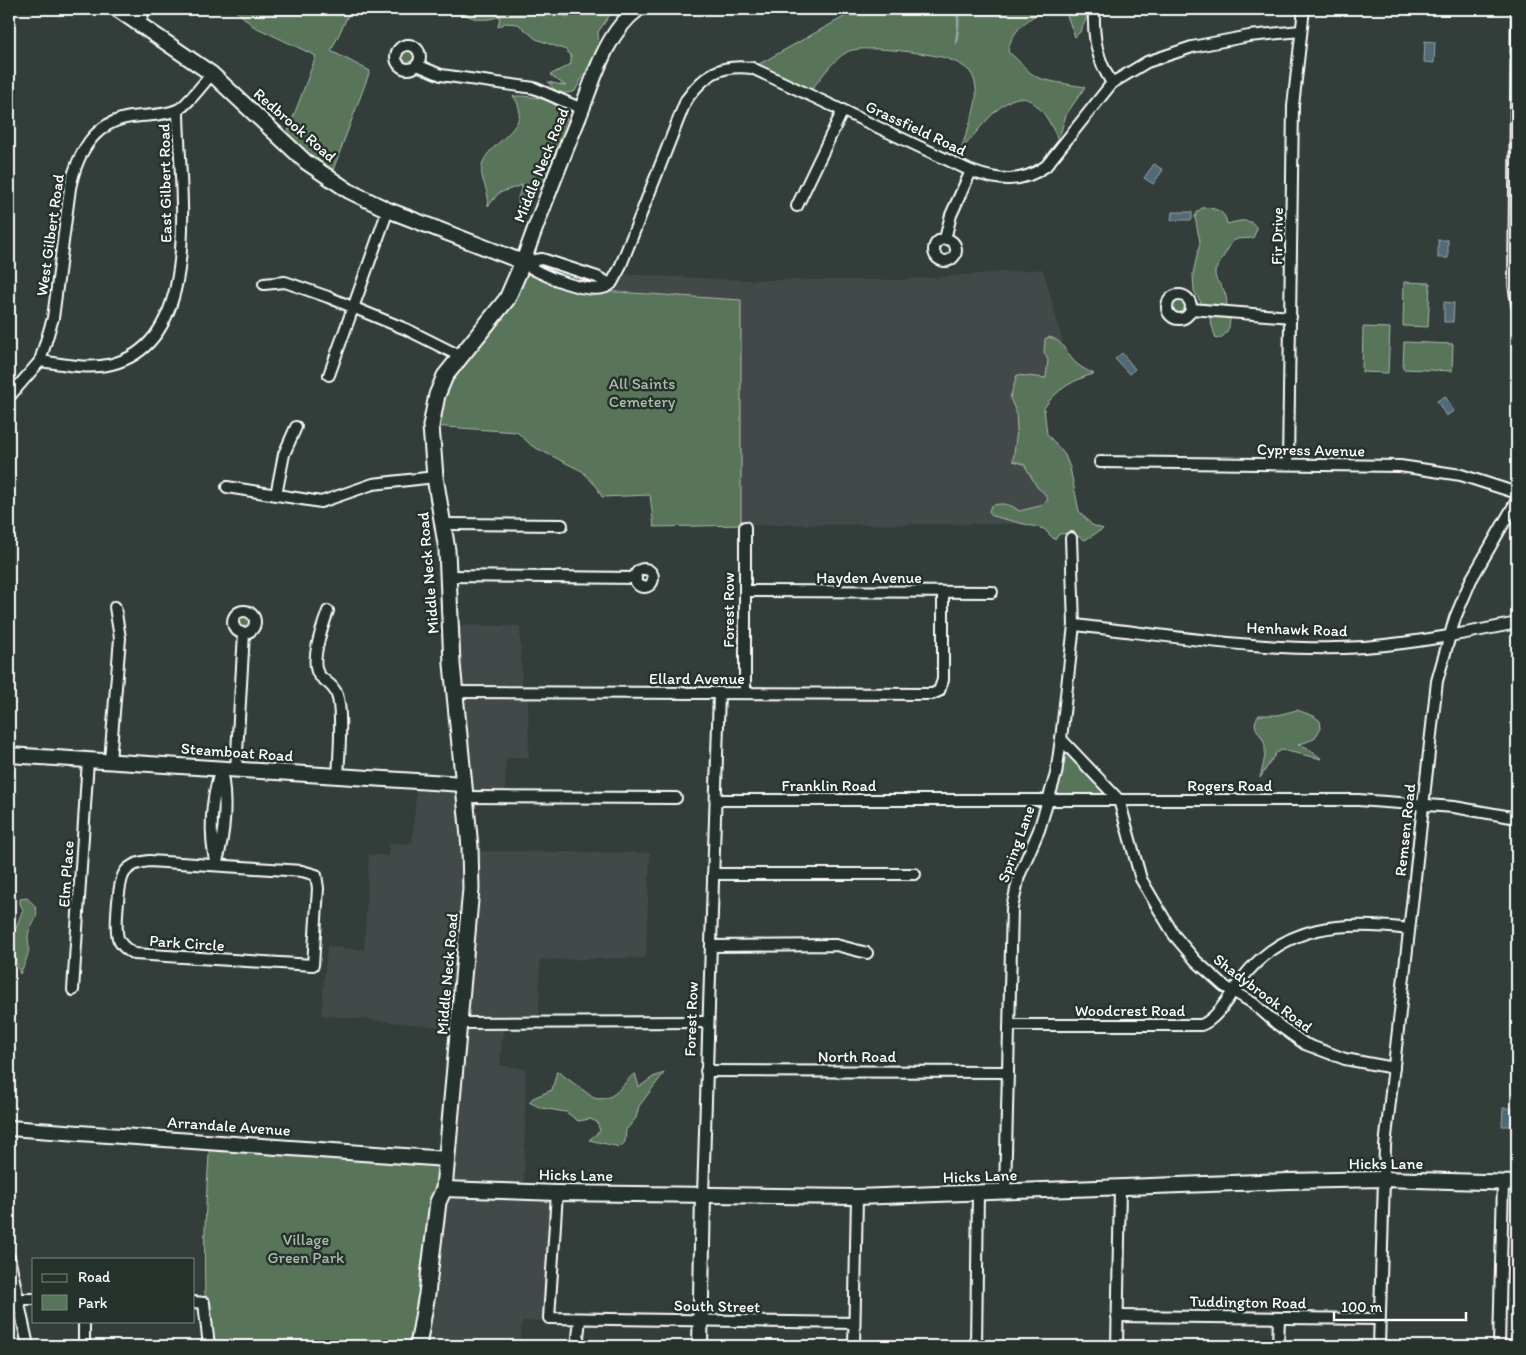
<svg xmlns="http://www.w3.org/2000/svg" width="1526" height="1355" font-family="Itim,sans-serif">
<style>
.built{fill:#434849}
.green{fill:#58745a;stroke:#acbaac}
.water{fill:#516b76;stroke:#97a6ad}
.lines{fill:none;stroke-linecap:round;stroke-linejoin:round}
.stream{stroke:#97a6ad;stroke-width:2.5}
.street-casing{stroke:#fff;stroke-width:14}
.secondary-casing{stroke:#fff;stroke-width:18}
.primary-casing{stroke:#fff;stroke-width:19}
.street{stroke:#26332d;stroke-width:10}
.secondary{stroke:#26332d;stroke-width:14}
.primary{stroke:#26332d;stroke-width:15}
.labels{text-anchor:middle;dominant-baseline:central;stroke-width:5;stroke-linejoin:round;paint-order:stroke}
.street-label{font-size:16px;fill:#fff;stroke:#26332d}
.park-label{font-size:16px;fill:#acbaac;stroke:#26332d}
</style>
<rect width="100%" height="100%" fill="#333d3a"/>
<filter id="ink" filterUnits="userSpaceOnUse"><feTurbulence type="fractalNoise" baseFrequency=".02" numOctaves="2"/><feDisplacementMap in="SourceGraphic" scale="10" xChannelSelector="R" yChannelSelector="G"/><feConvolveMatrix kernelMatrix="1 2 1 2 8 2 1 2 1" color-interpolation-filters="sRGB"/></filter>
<g filter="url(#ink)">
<g class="built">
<polygon points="1043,269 1071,372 1033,390 1056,524 741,525 741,300 599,290 619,274 741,280 897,280"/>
<polygon points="450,625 520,626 522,692 528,692 529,757 506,758 505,798 464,798 470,851 650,853 646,958 540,960 539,1023 504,1023 500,1065 526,1069 524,1191 557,1193 547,1321 522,1321 520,1346 423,1346 460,1029 321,1015 327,946 364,950 369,854 388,856 389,843 412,844 417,781 463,784"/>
</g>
<g class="green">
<polygon points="234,9 351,9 331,51 370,71 330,178 284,142 316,56 253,26"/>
<path d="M458 9H552L567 17 582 9H614L598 32 599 47 603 51 592 60 575 91C563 96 555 92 548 82L566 86 550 75 571 64V56L566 50 536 39 518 24 505 23 498 27 500 16C486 22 469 20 458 9Z"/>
<path d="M858 9H1047C1030 17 1010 31 1008 52 1019 59 1024 69 1035 76 1042 81 1074 85 1085 87L1066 115 1058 141C1053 126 1035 91 1014 99 996 105 974 136 961 150 967 128 985 95 971 73 965 65 950 59 941 57 924 53 859 44 847 52 831 61 820 80 808 94L752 68Z"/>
<polygon points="1052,9 1091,9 1080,32 1075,37 1066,13"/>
<circle cx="408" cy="56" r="10"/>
<path d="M513 96C535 96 557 98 568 121 568 149 541 193 519 210L518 198 522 185 499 193 488 206C491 191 477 178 483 162 491 141 536 126 513 96Z"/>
<path d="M1202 208C1214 207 1226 211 1227 224 1238 221 1252 217 1257 229L1253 238 1237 239 1232 242 1215 271C1214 282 1222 284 1225 293 1229 303 1224 306 1230 317 1230 328 1227 337 1216 339L1209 316 1194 291 1193 274 1200 242 1195 217 1197 212Z"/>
<polygon points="543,262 607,285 585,286 527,263"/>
<polygon points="523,263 587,290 741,300 741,525 654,527 650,495 602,497 597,487 582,471 532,446 517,432 431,426 438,394"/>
<polygon points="1404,282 1430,283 1428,327 1403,326"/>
<circle cx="1179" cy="307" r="10"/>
<polygon points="1363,327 1390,328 1388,373 1362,372"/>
<path d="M1049 337C1064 340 1066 355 1077 364 1082 368 1088 371 1094 374 1074 379 1056 390 1044 408L1047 434 1065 455 1070 468 1079 511 1092 525 1103 529 1085 540 1071 533 1059 534 1055 540 1044 529 992 516 989 511 991 506C1002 502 1011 504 1019 511L1040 506 1048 500 1044 493 1037 487 1024 464 1013 461 1017 430 1016 412 1010 398 1017 375 1046 378 1048 360 1044 353 1045 339Z"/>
<polygon points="1404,342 1453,344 1452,371 1403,369"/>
<circle cx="244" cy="621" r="9"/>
<path d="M1297 710 1314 716 1320 721 1321 728 1314 739 1298 745 1306 747 1322 759 1282 750 1276 753 1260 778C1262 768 1266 757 1265 747 1264 733 1248 729 1259 715H1277Z"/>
<polygon points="1063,745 1115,798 1051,798"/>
<path d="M27 898C44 912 35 918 29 932 27 937 29 942 29 948 28 957 24 965 20 974L11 945 9 947V936L16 928 23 909 20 904V899Z"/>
<path d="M557 1071 594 1098C615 1103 621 1084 635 1073L639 1087 653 1077 664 1073 639 1106 636 1118 626 1130 625 1142 620 1147 589 1140 600 1131 597 1122 590 1119 578 1121 566 1112 541 1108 529 1102 533 1098 552 1090Z"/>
<path d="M210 1142 447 1159 423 1346H209C201 1278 205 1211 210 1142Z"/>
</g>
<g class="water">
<polygon points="1425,41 1435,42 1434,63 1424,62"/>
<polygon points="1154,164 1163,170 1153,184 1144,178"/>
<polygon points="1172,212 1192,212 1192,220 1171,220"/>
<rect x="1438" y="240" width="10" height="18"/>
<polygon points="1444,302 1454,303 1453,322 1444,322"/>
<polygon points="1122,353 1135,369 1129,374 1115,359"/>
<polygon points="1445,396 1454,411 1446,416 1437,401"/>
<polygon points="1503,1108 1512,1108 1511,1126 1502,1126"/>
</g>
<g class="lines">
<path class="stream" d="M955 9C961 18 957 32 956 43"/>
<g class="street-casing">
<g id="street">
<polyline points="1517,9 1514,284 1517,305"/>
<path d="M1094 10C1093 38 1097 60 1112 83"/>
<polyline points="139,24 145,9"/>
<circle cx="408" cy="57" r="12"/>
<polyline points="417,65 441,75 534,88 582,109"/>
<polyline points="797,206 843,110"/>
<circle cx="945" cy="250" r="11"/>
<polyline points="945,239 951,215 971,171"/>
<path d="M523 262C536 274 595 299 611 284 614 280 616 274 619 270L686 100C705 74 720 64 752 68L971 171C998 181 1021 184 1046 166L1112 83 1147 62 1192 47 1249 36 1301 31"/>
<polyline points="523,262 542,259 597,277 610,284"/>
<polyline points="264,284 285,282 328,297 408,330 460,356"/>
<circle cx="1179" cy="307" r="12"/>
<polyline points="1191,309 1291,317"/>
<path d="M40 361C63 364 88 370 112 364 207 340 178 181 178 110"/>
<polyline points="329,375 388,210"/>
<path d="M9 397 40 361 53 318 70 188C77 154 94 122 131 117 146 115 163 116 177 110 186 107 204 82 212 74"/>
<polyline points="1100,462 1400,466 1461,475 1517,493"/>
<polyline points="1288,464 1293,106 1304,9"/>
<polyline points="227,487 321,502 373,484 435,477"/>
<polyline points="276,495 284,454 296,427"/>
<polyline points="443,524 562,525"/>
<polyline points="745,527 745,693"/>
<circle cx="644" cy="578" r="9"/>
<polyline points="448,576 636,578"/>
<polyline points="745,591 992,592"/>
<circle cx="244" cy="622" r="11"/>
<path d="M328 611C323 625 309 662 319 675 325 682 334 685 337 695 343 711 339 758 338 776"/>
<path d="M1074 625C1167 635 1271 653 1364 647 1416 643 1467 633 1517 623"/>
<polyline points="454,692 932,694 939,691 943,680 943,592"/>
<polyline points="1061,739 1119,800 1141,879 1174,935 1196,961 1224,986 1253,1003 1277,1024 1305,1044 1345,1059 1394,1068"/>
<polyline points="110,761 120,638 115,607"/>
<path d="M221 769C227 800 225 834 216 865 209 834 211 800 221 769Z"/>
<polyline points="236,770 244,633"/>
<polyline points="464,797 676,798"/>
<polyline points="716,800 1358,800 1454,807 1517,818"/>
<path d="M149 861 302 871 316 875 318 888 313 965 134 954C127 950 121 946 118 938 115 927 118 881 125 872 130 865 140 862 149 861Z"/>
<polyline points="713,874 915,874"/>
<polyline points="711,946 836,945 867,953"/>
<polyline points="73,990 88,760"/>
<polyline points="461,1023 708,1022"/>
<path d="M1010 1025H1201C1218 1019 1230 994 1241 980 1284 923 1344 921 1409 929"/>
<polyline points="706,1071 1008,1072"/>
<polyline points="1005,1192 1012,908 1019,876 1039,830 1056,774 1061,739 1074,625 1071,538"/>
<polyline points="557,1193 549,1318 854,1323"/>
<polyline points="703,1195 719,693"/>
<polyline points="9,1257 28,1346"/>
<polyline points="18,1299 34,1299"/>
<polyline points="194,1302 204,1303 209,1346"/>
<polyline points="1117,1316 1379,1319"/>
<polyline points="84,1346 84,1321"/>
<polyline points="577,1346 580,1319"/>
<polyline points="854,1346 857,1197"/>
<polyline points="976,1346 978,1193"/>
<polyline points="1117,1346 1120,1188"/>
<polyline points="1278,1346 1279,1318"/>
<polyline points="1379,1346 1385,1146 1437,681 1455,618 1471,580 1517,500"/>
<polyline points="1499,1346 1503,1183"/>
</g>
</g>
<g class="secondary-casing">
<g id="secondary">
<path d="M117 9 212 74 306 162 349 191 388 210 523 262C540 213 559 166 578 119 593 82 605 33 638 9"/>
<polyline points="9,755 463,784"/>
<polyline points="9,1128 447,1159"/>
<polyline points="444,1189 557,1193 857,1197 1288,1181 1383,1179 1517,1183"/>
<polyline points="700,1346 703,1195"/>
</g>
</g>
<g class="primary-casing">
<polyline id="primary" points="418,1346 427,1294 438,1202 444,1189 471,889 470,847 452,664 447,550 435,477 431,426 437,395 445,376 507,299 523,262"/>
</g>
<use href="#street" class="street"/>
<use href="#secondary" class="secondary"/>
<use href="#primary" class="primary"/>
</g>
</g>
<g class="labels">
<g class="street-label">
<text transform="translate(295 125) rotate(41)">Redbrook Road</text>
<text transform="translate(916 128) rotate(25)">Grassfield Road</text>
<text transform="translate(541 165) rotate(-68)">Middle Neck Road</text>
<text transform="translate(165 183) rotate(-91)">East Gilbert Road</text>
<text transform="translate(50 235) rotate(-82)">West Gilbert Road</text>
<text transform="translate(1277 236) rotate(-89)">Fir Drive</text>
<text transform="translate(1311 450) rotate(1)">Cypress Avenue</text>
<text transform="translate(428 573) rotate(-95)">Middle Neck Road</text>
<text x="869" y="577">Hayden Avenue</text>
<text transform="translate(728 610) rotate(-90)">Forest Row</text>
<text transform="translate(1297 629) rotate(2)">Henhawk Road</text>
<text x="697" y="678">Ellard Avenue</text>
<text transform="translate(237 752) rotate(4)">Steamboat Road</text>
<text x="829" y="785">Franklin Road</text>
<text x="1230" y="785">Rogers Road</text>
<text transform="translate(1405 830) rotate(-84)">Remsen Road</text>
<text transform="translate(1016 844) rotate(-70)">Spring Lane</text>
<text transform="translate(66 874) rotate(-86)">Elm Place</text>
<text transform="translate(187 943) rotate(4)">Park Circle</text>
<text transform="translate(447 974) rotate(-85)">Middle Neck Road</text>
<text transform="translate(1263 993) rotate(37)">Shadybrook Road</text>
<text x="1130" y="1010">Woodcrest Road</text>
<text transform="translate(691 1019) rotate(-88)">Forest Row</text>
<text x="857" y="1056">North Road</text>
<text transform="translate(229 1126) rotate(4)">Arrandale Avenue</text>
<text x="1386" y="1163">Hicks Lane</text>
<text transform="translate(576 1175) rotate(1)">Hicks Lane</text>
<text transform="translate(980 1176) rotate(-2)">Hicks Lane</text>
<text transform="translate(1248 1302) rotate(1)">Tuddington Road</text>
<text transform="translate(717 1306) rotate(1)">South Street</text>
</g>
<g class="park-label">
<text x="642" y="383">All Saints<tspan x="642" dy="18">Cemetery</tspan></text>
<text x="306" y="1239">Village<tspan x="306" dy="18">Green Park</tspan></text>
</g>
</g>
<rect width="1526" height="1355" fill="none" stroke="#26332d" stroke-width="30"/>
<rect x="15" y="15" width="1496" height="1325" fill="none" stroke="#fff" stroke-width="2" filter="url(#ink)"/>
<rect x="32" y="1258" width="162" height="65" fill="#26332d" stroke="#7d8581"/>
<rect x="42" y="1274" width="25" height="8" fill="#26332d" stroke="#7d8581"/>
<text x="78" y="1282" font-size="15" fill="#ffffff">Road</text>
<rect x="42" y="1295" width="25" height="15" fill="#58745a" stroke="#7d8581"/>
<text x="78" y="1308" font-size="15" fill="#ffffff">Park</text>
<path d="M1334 1312v8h132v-8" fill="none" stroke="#ffffff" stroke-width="2.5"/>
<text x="1341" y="1312" font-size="15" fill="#ffffff" stroke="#26332d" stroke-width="4" paint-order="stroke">100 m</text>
</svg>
